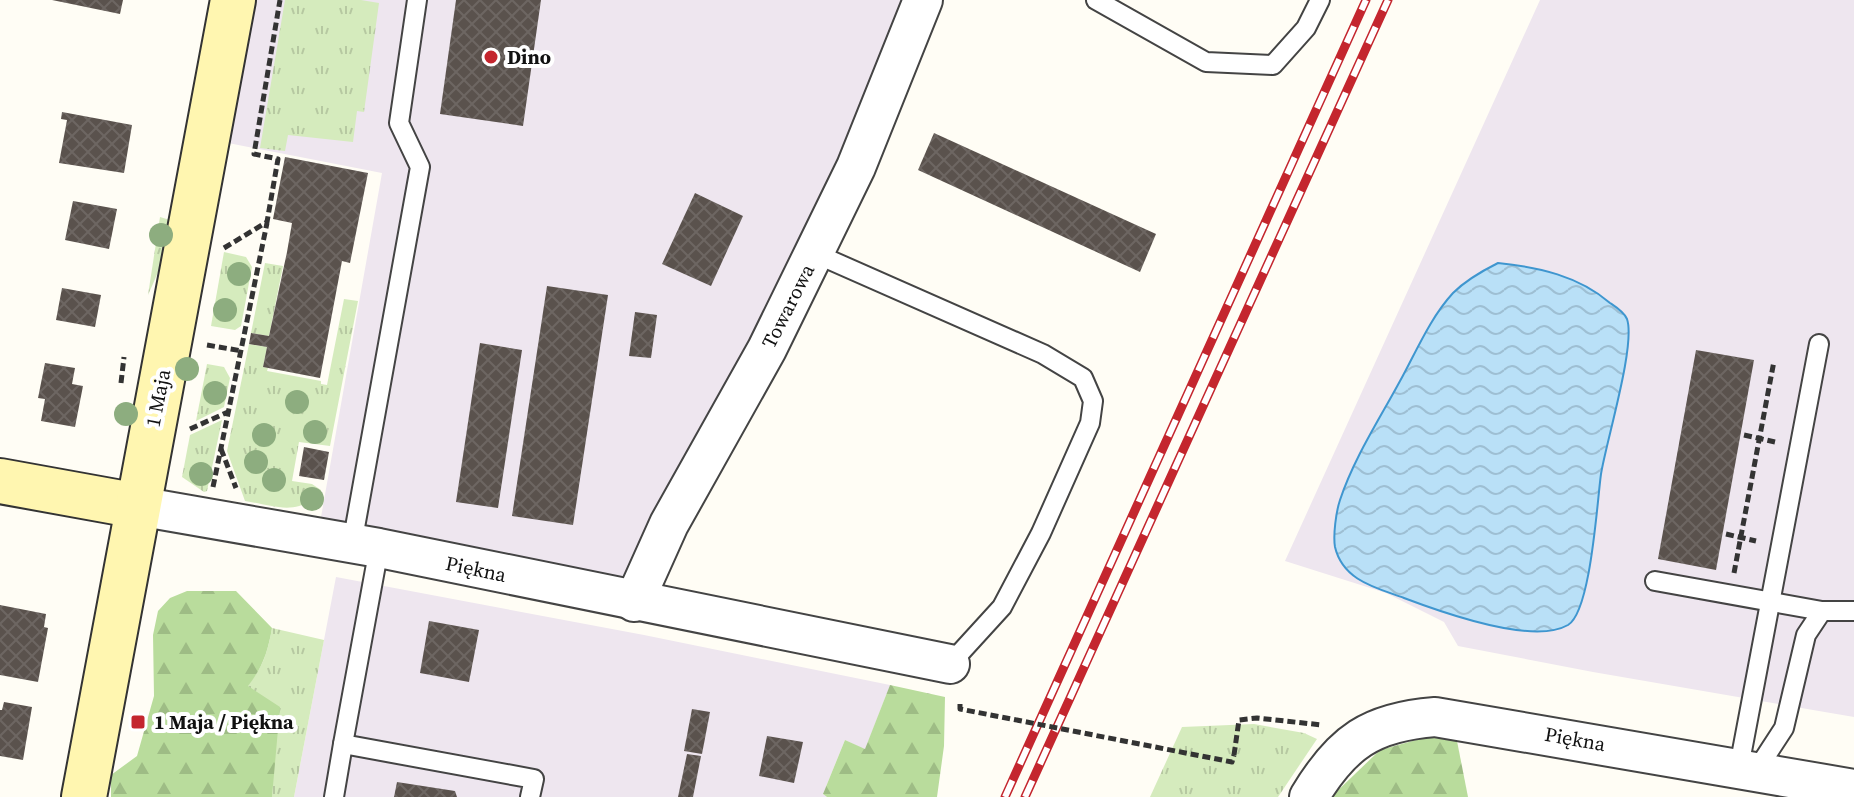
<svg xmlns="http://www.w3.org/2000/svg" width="1854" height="797" font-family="'Source Serif 4',serif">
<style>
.industrial{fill:#eee6ef}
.grass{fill:url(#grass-tufts)}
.forest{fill:url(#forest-firs)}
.water{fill:url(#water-waves);stroke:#3f96cf;stroke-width:2}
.building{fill:url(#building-cross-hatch)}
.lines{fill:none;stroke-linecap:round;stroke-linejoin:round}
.lane-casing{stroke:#444;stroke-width:22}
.street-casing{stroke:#444;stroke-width:42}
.secondary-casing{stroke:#333;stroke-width:48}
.path{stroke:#333;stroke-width:5;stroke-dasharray:8 4;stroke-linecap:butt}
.lane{stroke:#fff;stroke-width:18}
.street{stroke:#fff;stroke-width:38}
.secondary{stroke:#fff6b0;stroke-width:44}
.rail-casing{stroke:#c4262e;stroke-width:9}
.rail{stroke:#fff;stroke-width:6;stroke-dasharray:18;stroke-linecap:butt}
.path-bridge{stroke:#333;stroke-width:5;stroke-dasharray:8 4;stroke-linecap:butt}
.tree{fill:#8dad7f}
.poi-dot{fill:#c4262e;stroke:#fff;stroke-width:3}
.labels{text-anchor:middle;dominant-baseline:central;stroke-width:8;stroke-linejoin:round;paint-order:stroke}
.poi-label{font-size:20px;font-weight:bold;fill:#111;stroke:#fff;text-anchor:start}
.street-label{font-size:20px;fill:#111;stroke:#fff}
</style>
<defs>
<pattern id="grass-tufts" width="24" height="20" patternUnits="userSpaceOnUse" patternTransform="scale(2)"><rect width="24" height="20" fill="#d5ebbd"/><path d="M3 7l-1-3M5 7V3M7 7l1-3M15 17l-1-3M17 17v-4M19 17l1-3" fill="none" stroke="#b6c8a1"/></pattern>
<pattern id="forest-firs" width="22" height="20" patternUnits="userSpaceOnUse" patternTransform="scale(2)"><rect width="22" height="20" fill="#b9dc9c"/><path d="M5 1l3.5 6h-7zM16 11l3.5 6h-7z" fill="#9ebc85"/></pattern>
<pattern id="water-waves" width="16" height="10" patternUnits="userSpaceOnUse" patternTransform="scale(2)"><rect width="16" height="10" fill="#b9e0f7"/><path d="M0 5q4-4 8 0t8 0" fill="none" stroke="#9ebfd3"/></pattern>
<pattern id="building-cross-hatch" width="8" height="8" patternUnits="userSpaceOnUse" patternTransform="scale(2)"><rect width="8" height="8" fill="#5a524d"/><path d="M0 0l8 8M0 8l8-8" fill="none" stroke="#6d6662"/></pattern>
</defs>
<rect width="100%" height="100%" fill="#fffdf5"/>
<g class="industrial">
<polygon points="234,0 914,0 798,253 616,591 318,534 382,173 208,139"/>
<polygon points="1540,0 1854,0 1854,717 1593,672 1458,646 1444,622 1386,593 1285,561"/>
<polygon points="336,577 644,635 890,685 865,750 845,740 823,794 827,797 294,797"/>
</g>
<g class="grass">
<polygon points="285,0 361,0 379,3 364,112 357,111 353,142 288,135 285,151 260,148"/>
<polygon points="160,217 170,220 163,261 148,295"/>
<polygon points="224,252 246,257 252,267 241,326 235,330 211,326"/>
<polygon points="265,263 283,266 269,336 251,333"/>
<path d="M344 299 358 301 330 446 299 442 292 481 312 484 321 490 319 502 310 500C293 515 266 504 245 501L227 451 249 344 267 347 263 367 268 368 267 371 321 381V384L327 385Z"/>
<polygon points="207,364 224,367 230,378 224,407 196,421"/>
<polygon points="222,420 207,491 204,492 182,477 190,435"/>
<path d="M272 628 324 640 294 797H272L273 774 247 686C263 668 268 651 272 628Z"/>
<polygon points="1254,724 1304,733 1317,739 1278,797 1150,797 1182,727"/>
</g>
<g class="forest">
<path d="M187 591H236L272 628C268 651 263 667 248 686L280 707 272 797H111V775L137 756 154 696 153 635 158 611 170 598Z"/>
<polygon points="890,685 945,697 944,746 937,797 827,797 823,794 845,740 865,749"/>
<polygon points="1427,737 1457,741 1468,797 1331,797 1380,750"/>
</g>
<path class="water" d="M1498 263C1538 267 1579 276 1610 303 1616 307 1624 312 1627 319 1636 345 1606 442 1601 474 1597 502 1591 611 1568 625 1533 645 1441 612 1404 598 1377 588 1343 581 1335 547 1333 535 1336 512 1340 500 1354 458 1379 420 1400 381 1416 352 1430 318 1453 293 1466 280 1482 271 1498 263Z"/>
<g class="building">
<polygon points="52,0 123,0 120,14"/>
<polygon points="456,0 541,0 523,126 440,114"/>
<polygon points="62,112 132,125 124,173 59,163 67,120 61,119"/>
<polygon points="934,133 1156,234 1140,272 918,170"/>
<polygon points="285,157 368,173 350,263 342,261 320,378 263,367 267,347 249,344 251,333 269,336 287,252 292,223 273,219"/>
<polygon points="695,193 743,216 711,286 662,264"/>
<polygon points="73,201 117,209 109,249 65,240"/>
<polygon points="547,286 608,295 573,525 512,516"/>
<polygon points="62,288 101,295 95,327 56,320"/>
<polygon points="635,312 657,315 651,358 629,356"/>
<polygon points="480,343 522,350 498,508 456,502"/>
<polygon points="1696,350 1754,360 1716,570 1658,559"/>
<polygon points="45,363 75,368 72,384 83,386 75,427 41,421 45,399 38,398"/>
<polygon points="304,447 329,452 324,480 299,476"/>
<polygon points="0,605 46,614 44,627 48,628 38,682 0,675"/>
<polygon points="429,621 479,630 469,682 420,673"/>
<polygon points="4,702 32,707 23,760 0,756 0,710 2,710"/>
<polygon points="692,709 710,712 702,754 684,751"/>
<polygon points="767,736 803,742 794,783 759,776"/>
<polygon points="687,754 701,756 693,797 678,797"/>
<polygon points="397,782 455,791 457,797 394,797"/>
</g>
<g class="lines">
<g class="lane-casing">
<g id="lane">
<polyline points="1096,0 1206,62 1273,65 1306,28 1320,0"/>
<polyline points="814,253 1043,354 1083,378 1093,401 1090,423 1041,533 1002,607 950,664"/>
<polyline points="352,544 420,167 399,123 417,0"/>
<polyline points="379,548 343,744 534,779 530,797"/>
<polyline points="1655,581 1822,611"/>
<polyline points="1739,767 1819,344"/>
<polyline points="1756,771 1784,728 1806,635 1822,611 1854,611"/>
<polyline points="334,797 343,744"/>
</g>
</g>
<g class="street-casing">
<g id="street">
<polyline points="138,506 379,548 950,664"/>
<polyline points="634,602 669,524 767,349 814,253 856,167 923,0"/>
<path d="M1309 797C1342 742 1371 722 1435 717L1854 789"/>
</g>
</g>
<g class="secondary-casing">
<g id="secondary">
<polyline points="0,481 138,506"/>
<polyline points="84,797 233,0"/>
</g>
</g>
<g class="path">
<polyline points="224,248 267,222 278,159 254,154 280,0"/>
<polyline points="207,345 242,351"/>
<polyline points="121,383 124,357"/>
<polyline points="190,429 228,412"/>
<polyline points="1744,435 1775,442"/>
<polyline points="221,449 236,488"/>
<polyline points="213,487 267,223"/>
<polyline points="1726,534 1756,541"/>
<polyline points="1734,573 1774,361"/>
<polyline points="1234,755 1239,720 1257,718 1322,725"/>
</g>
<use href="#lane" class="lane"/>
<use href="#street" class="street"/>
<use href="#secondary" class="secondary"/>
<g class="rail-casing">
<g id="rail">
<polyline points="1005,797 1366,0"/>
<polyline points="1025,797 1388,0"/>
</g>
</g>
<use href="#rail" class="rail"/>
<polyline class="path-bridge" points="960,704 960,709 1232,762 1234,755"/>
</g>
<g class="tree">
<circle cx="161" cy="235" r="12"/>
<circle cx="239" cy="274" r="12"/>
<circle cx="225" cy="310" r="12"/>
<circle cx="187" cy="369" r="12"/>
<circle cx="215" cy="393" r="12"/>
<circle cx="297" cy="402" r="12"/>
<circle cx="126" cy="414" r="12"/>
<circle cx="315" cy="432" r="12"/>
<circle cx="264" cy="435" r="12"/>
<circle cx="256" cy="462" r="12"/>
<circle cx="201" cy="474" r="12"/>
<circle cx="274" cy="480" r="12"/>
<circle cx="312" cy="499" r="12"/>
</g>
<g class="poi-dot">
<circle cx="491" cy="57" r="8"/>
<rect x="130" y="714" width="16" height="16" rx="4"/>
</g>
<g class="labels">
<g class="poi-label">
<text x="507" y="57">Dino</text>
<text x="154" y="722">1 Maja / Piękna</text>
</g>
<g class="street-label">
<text transform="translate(788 306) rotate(-63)">Towarowa</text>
<text transform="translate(158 398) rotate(-79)">1 Maja</text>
<text transform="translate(476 569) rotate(12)">Piękna</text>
<text transform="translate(1575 739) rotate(10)">Piękna</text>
</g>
</g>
</svg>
